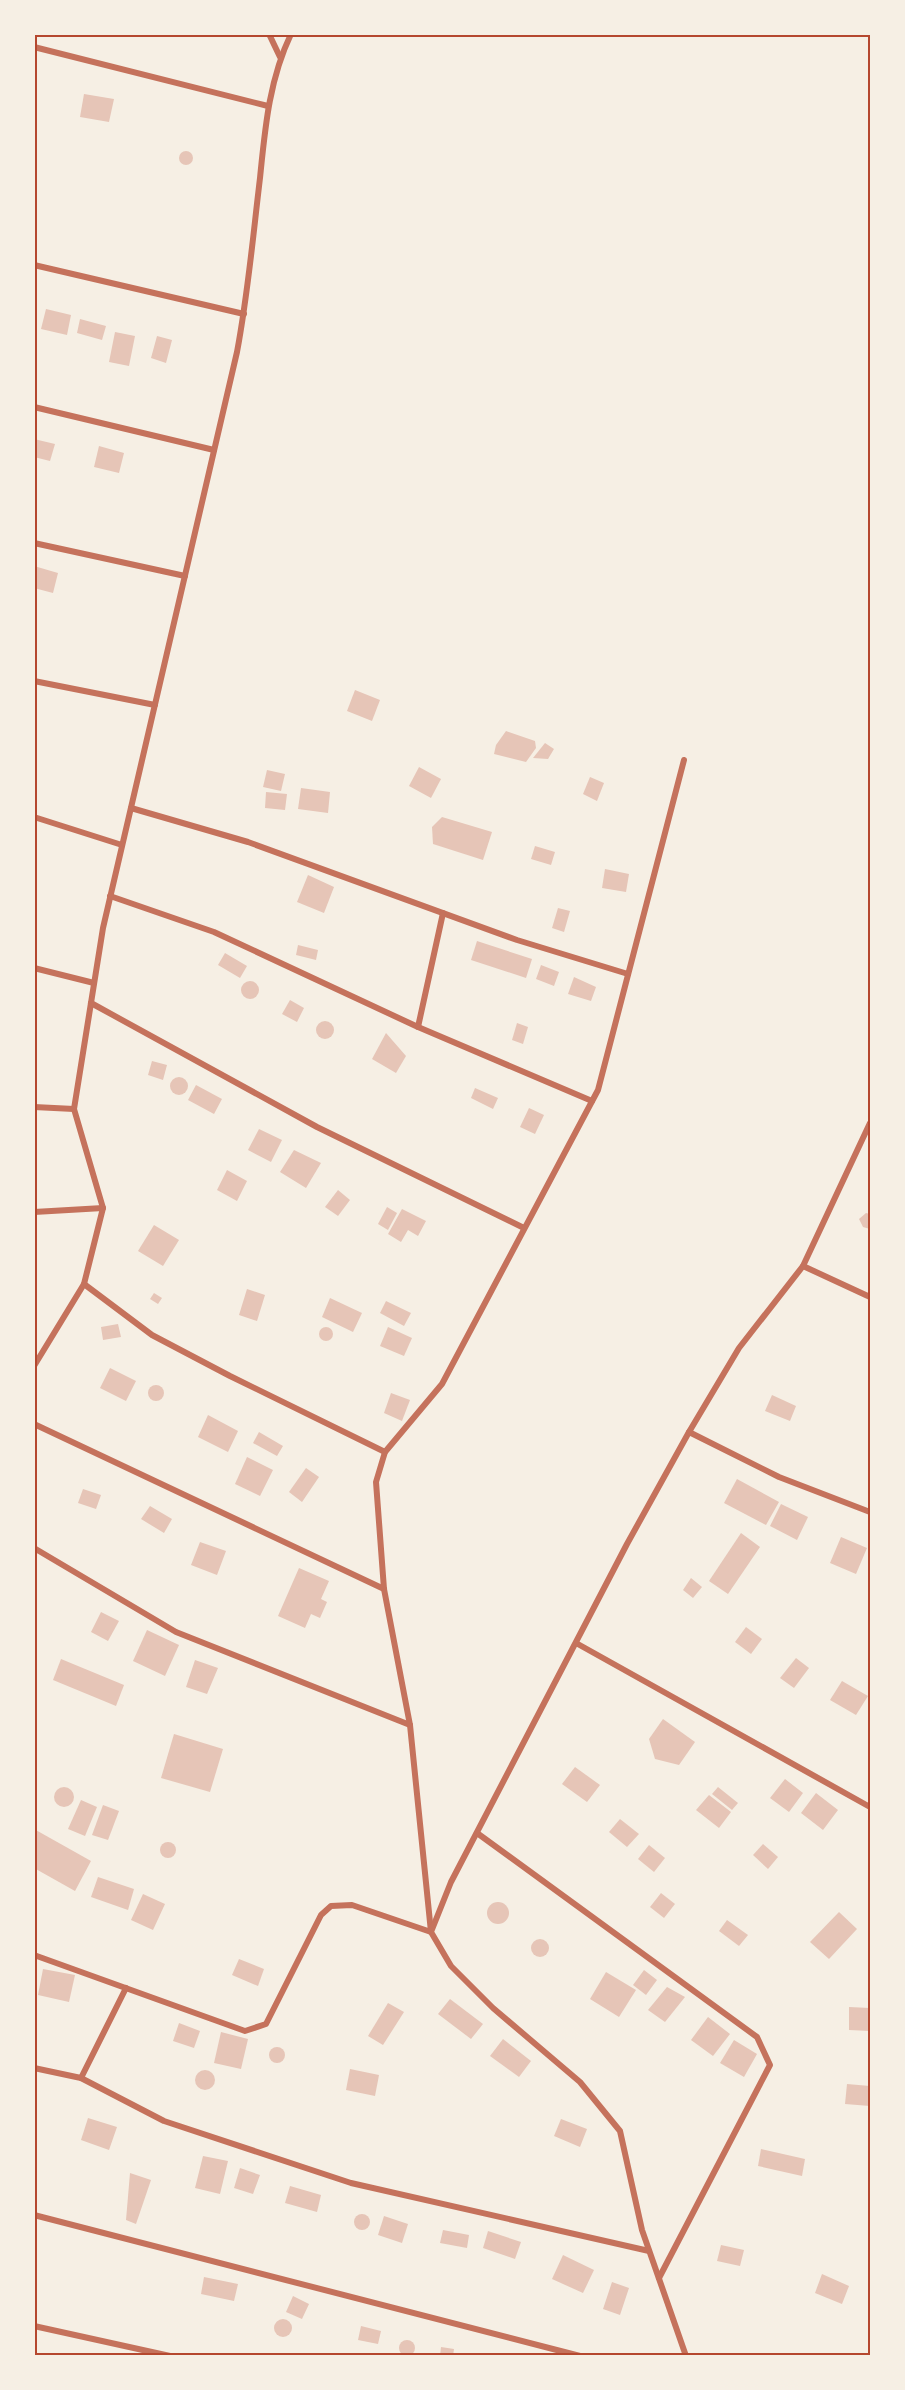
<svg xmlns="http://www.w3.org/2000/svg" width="905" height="2390" font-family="'Noto Serif',serif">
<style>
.building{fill:#e6c5b7}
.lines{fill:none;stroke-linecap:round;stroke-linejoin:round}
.minor{stroke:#c5725c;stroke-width:6}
.neatline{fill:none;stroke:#b5482f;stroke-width:2}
</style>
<rect width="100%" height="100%" fill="#f6efe4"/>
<g class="building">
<polygon points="84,94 114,99 109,122 80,117"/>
<circle cx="186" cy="158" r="7"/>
<polygon points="46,309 71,315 67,335 41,329"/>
<polygon points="80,319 106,326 102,340 77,333"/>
<polygon points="115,332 135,336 129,366 109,362"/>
<polygon points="157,336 172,340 166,363 151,358"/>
<polygon points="34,439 55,444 50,461 34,457"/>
<polygon points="99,446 124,453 119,473 94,467"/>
<polygon points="34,566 58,573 53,593 34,588"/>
<polygon points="355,690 380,700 372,721 347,711"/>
<polygon points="506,731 535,741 536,748 526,762 494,754 496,745"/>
<polygon points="545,743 554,749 548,759 533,758"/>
<polygon points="419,767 441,779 431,798 409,786"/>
<polygon points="267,770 285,774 281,791 263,787"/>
<polygon points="590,777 604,783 597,801 583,794"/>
<polygon points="301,788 330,792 328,813 298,809"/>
<polygon points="266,792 287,794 285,810 265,808"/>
<polygon points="442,817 492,832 483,860 433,844 432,827"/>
<polygon points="535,846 555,852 551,865 531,859"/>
<polygon points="605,869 629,874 626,892 602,888"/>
<polygon points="308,875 334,887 324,913 297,902"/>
<polygon points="558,908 570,911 564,932 552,928"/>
<polygon points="477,941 532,959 526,978 471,960"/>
<polygon points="298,945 318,950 316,960 296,955"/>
<polygon points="225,953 247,966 240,978 218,965"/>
<polygon points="541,965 559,972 554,986 536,979"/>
<polygon points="574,977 596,987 591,1001 568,994"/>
<circle cx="250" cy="990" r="9"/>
<polygon points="290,1000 304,1008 297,1022 282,1014"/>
<circle cx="325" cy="1030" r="9"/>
<polygon points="517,1023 528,1027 523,1044 512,1040"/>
<polygon points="386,1033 406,1056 396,1073 372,1059"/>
<polygon points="152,1061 167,1065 163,1080 148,1075"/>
<circle cx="179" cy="1086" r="9"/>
<polygon points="196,1085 222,1099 214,1114 188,1100"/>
<polygon points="475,1088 498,1098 493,1109 471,1098"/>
<polygon points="529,1108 544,1115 535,1134 520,1127"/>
<polygon points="259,1129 282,1140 271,1162 248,1150"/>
<polygon points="294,1150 321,1163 306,1188 280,1172"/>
<polygon points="227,1170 247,1181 237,1201 217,1190"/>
<polygon points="338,1190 350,1200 338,1216 325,1207"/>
<polygon points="387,1207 397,1213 388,1230 378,1224"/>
<polygon points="402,1209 426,1221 418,1236 408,1230 401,1242 388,1234"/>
<polygon points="866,1213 870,1214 870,1229 863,1227 859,1219"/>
<polygon points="154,1225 179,1240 163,1266 138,1251"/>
<polygon points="247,1289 265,1295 257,1321 239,1315"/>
<polygon points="154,1293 162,1298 158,1304 150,1299"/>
<polygon points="330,1298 362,1313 353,1332 322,1317"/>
<polygon points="386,1301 411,1313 404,1326 380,1313"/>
<polygon points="118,1324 121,1337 103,1340 101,1327"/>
<polygon points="388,1327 412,1338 404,1356 380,1346"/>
<circle cx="326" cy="1334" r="7"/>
<polygon points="110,1368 136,1381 126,1401 100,1388"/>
<circle cx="156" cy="1393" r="8"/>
<polygon points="391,1393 410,1400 402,1421 384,1413"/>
<polygon points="772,1395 796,1406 790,1421 765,1411"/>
<polygon points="208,1415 238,1431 228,1452 198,1437"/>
<polygon points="259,1432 283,1446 277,1456 253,1443"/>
<polygon points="247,1457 273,1470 260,1496 235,1484"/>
<polygon points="306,1468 319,1477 302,1502 289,1492"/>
<polygon points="737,1479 779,1502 766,1525 724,1503"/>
<polygon points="83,1489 101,1495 96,1509 78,1503"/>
<polygon points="781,1504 808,1517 797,1540 770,1526"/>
<polygon points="150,1506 172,1519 164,1533 141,1519"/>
<polygon points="741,1533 760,1547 728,1594 709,1581"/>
<polygon points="841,1537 867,1548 856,1574 830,1563"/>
<polygon points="200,1542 226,1551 217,1575 191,1565"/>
<polygon points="299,1568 329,1581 321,1599 327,1602 320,1618 311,1614 305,1628 278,1616"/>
<polygon points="691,1578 702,1587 693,1598 683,1590"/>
<polygon points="101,1612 119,1621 108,1641 91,1632"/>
<polygon points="746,1627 762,1639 751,1654 735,1642"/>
<polygon points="147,1630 179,1645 165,1676 133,1661"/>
<polygon points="796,1658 809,1668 794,1688 780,1678"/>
<polygon points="61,1659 124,1685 116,1706 53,1680"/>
<polygon points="195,1660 218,1668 207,1694 186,1687"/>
<polygon points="842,1681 868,1696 856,1715 830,1700"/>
<polygon points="663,1719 695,1742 679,1765 655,1759 649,1739"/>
<polygon points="174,1734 223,1749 210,1792 161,1778"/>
<polygon points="575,1767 600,1785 587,1802 562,1784"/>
<polygon points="785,1779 803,1793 789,1812 770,1798"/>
<polygon points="718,1787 738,1803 732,1810 712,1794"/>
<circle cx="64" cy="1797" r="10"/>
<polygon points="816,1793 838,1810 823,1830 801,1813"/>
<polygon points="709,1795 731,1812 719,1828 696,1810"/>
<polygon points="81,1800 97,1807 85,1836 68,1829"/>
<polygon points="103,1805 119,1811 108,1840 92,1835"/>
<polygon points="620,1819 639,1834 627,1847 609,1832"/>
<polygon points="34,1829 91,1861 75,1891 34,1868"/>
<circle cx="168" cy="1850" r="8"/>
<polygon points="763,1844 778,1857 768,1869 753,1855"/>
<polygon points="649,1845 665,1858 654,1872 638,1859"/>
<polygon points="98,1877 134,1889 128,1910 91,1897"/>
<polygon points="661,1893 675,1904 664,1918 650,1907"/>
<polygon points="143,1894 165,1904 153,1930 131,1920"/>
<circle cx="498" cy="1913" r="11"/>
<polygon points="839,1912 857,1929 829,1959 810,1942"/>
<polygon points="727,1920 748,1935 739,1946 719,1931"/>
<circle cx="540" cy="1948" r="9"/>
<polygon points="239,1959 264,1969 258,1986 232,1975"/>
<polygon points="43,1969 75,1975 69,2002 38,1995"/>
<polygon points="644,1970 657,1980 646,1995 633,1985"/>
<polygon points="606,1972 636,1990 619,2017 590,1999"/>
<polygon points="667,1987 685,1997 665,2022 648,2010"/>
<polygon points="450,1999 483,2024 471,2039 438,2014"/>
<polygon points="388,2003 404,2012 383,2045 368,2036"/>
<polygon points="849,2007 870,2008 870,2031 849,2030"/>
<polygon points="708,2017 730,2034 713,2056 691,2040"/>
<polygon points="179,2023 200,2031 194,2048 173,2041"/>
<polygon points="221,2032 248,2039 241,2069 214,2063"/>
<polygon points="503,2039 531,2061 519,2077 490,2056"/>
<polygon points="734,2040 757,2054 744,2077 720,2063"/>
<circle cx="277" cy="2055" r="8"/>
<polygon points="350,2069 379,2075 375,2096 346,2090"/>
<circle cx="205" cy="2080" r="10"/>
<polygon points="847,2084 870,2086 870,2106 845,2104"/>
<polygon points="88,2118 117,2127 109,2150 81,2140"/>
<polygon points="561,2119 587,2129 580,2147 554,2136"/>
<polygon points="761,2149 805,2159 802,2176 758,2166"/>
<polygon points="203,2156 228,2161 220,2194 195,2188"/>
<polygon points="240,2168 260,2175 253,2194 234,2188"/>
<polygon points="130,2173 151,2180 136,2224 126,2220"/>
<polygon points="290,2186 321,2195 317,2212 285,2203"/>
<circle cx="362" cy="2222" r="8"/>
<polygon points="384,2216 408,2224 402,2243 378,2235"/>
<polygon points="443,2230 469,2235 467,2248 440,2243"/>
<polygon points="488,2231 521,2242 515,2259 483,2248"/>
<polygon points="721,2245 744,2250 740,2266 717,2261"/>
<polygon points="563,2255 594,2270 583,2293 552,2279"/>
<polygon points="822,2274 849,2286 842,2304 815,2293"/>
<polygon points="204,2277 238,2284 234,2301 201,2294"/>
<polygon points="612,2282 629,2288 620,2315 603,2309"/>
<polygon points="293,2296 309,2304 302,2319 286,2312"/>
<circle cx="283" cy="2328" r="9"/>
<polygon points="361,2326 381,2331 378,2344 358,2340"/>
<circle cx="407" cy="2348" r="8"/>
<polygon points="441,2347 454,2349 453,2356 440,2356"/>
</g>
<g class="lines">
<g class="minor">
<polyline points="269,34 280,57"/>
<polyline points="34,47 268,106"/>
<polyline points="34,265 244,314"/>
<polyline points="34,407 214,450"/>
<polyline points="34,543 185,576"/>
<polyline points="34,681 155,705"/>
<polyline points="131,808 248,842 517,940 628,974"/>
<polyline points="34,817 122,845"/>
<polyline points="110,896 214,932 418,1027 592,1101"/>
<polyline points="34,968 94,983"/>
<polyline points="91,1003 317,1127 524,1228"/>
<polyline points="418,1027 443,913"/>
<polyline points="34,1107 74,1109"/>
<polyline points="34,1212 103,1208"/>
<polyline points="803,1266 870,1297"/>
<polyline points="84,1284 152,1335 230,1376 385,1452"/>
<path d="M34 1366 84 1284 103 1208 74 1109 103 928 237 352C248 294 253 236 260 178 265 129 269 80 291 34"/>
<polyline points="34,1424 384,1589"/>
<polyline points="689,1432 779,1477 870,1512"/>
<polyline points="34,1548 176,1632 410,1725"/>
<polyline points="576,1643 870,1807"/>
<polyline points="477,1833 757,2037 770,2065 659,2278"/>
<polyline points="34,1955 245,2031 266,2024 321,1915 331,1906 352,1905 431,1932 410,1725 384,1589 376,1482 385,1452 442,1384 598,1090 684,760"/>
<polyline points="34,2068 81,2078 164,2121 351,2183 649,2251"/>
<polyline points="81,2078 126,1988"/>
<polyline points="34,2215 580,2356"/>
<polyline points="34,2326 170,2356"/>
<polyline points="686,2356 642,2230 620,2131 580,2082 493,2008 451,1966 431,1932 451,1882 627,1544 689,1432 739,1348 803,1266 870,1123"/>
</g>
</g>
<rect width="905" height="2390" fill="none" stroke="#f6efe4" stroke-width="72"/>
<rect x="36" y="36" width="833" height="2318" class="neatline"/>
</svg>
